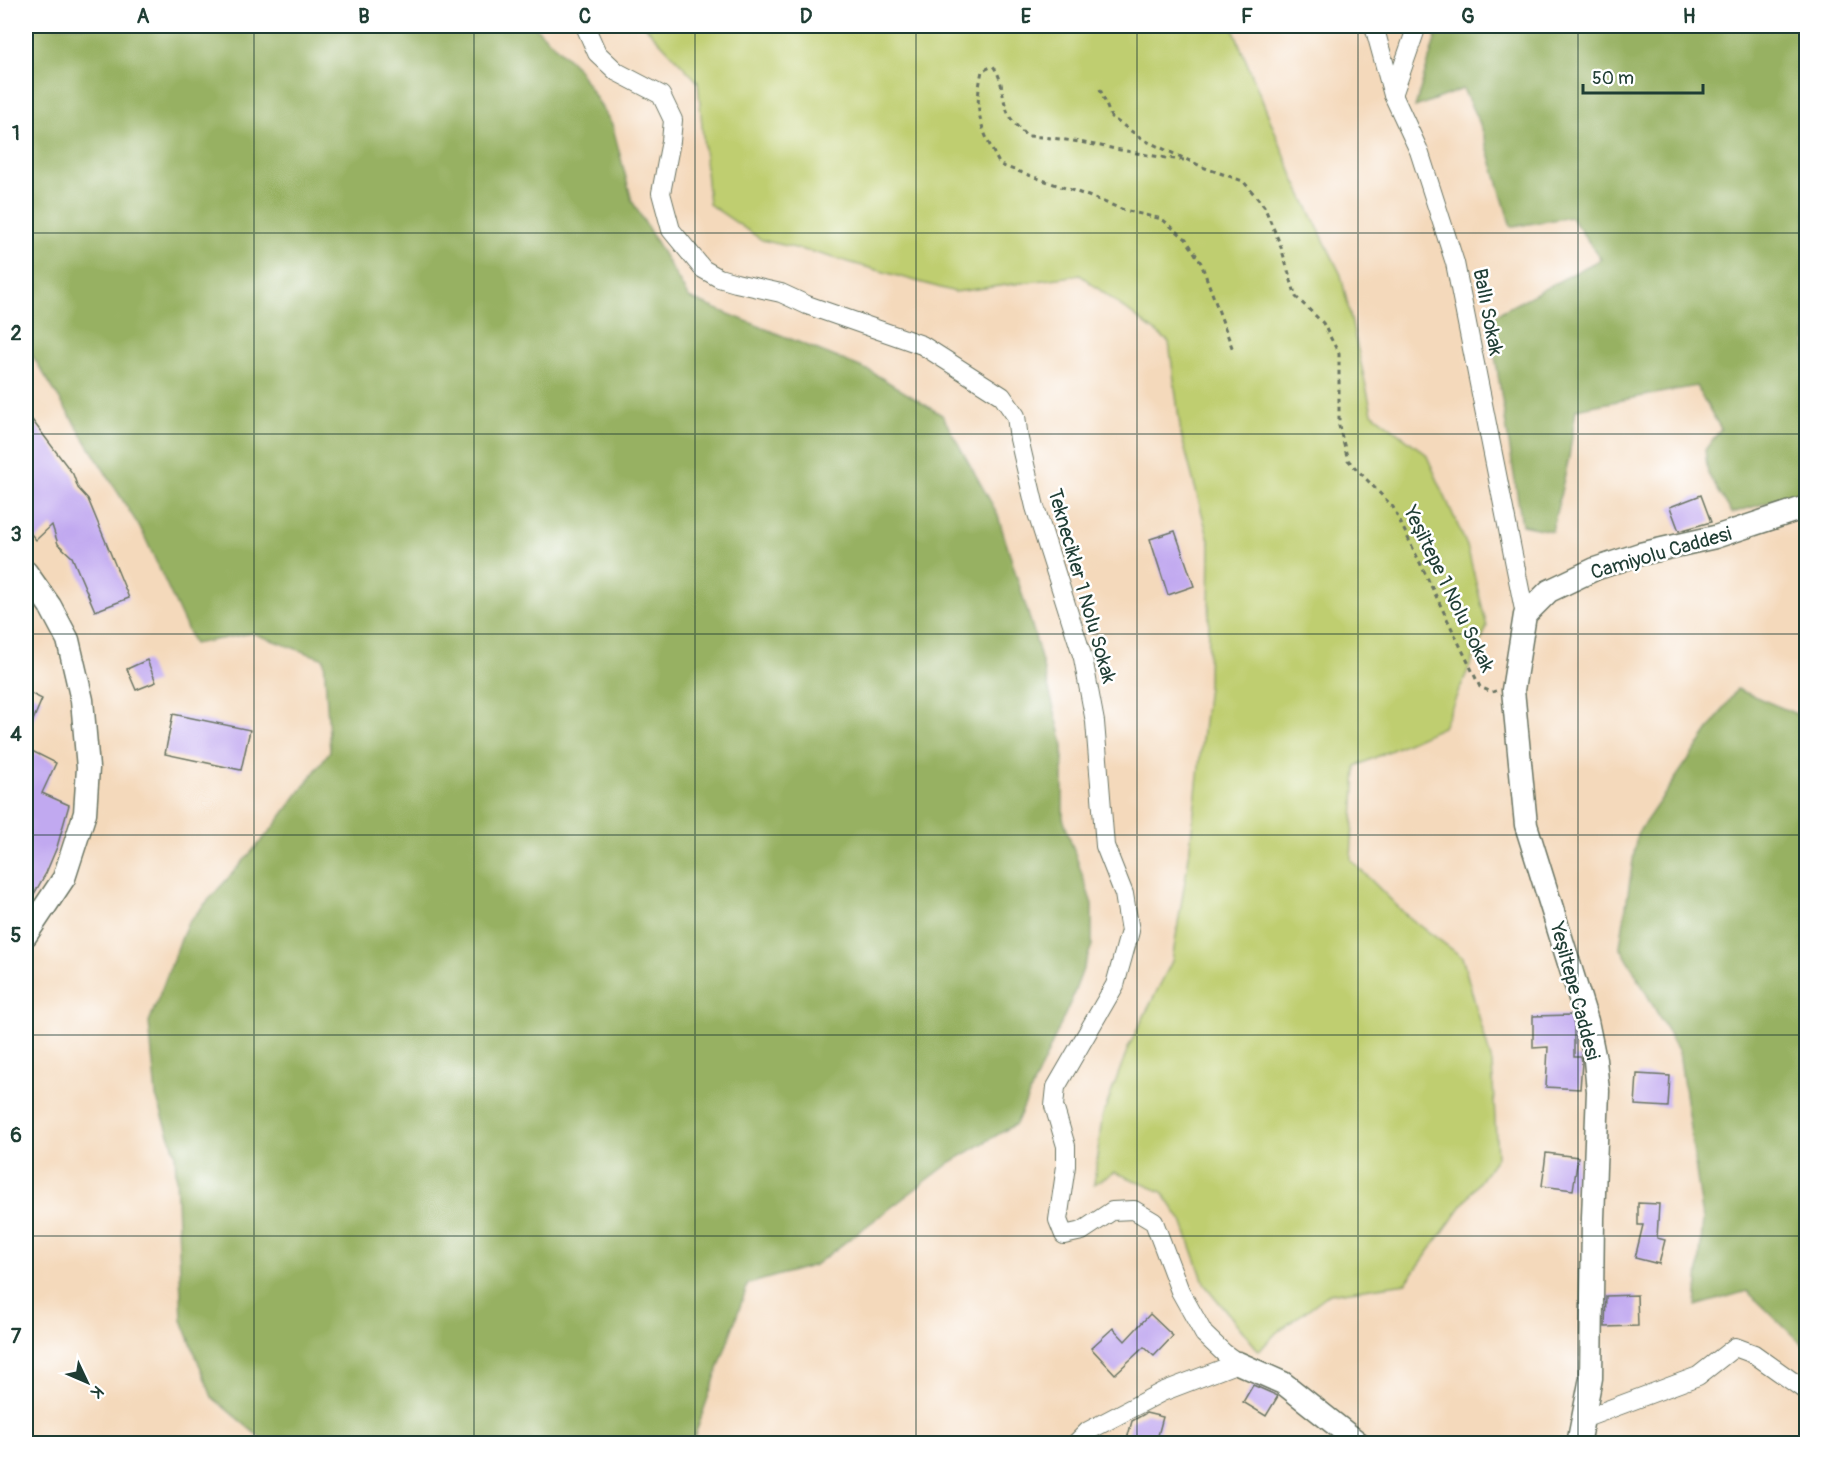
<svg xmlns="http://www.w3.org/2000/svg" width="1832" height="1469" font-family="Pangolin,sans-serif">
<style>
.green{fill:#bfce70;stroke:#6f8652;stroke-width:1.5}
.forest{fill:#97b162;stroke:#5b774b;stroke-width:1.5}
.building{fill:#c1a9f0}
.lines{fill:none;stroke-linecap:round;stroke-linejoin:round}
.minor-casing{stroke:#6a7463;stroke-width:20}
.tertiary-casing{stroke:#6a7463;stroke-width:25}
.path{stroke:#6a7463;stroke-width:3;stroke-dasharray:4.5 4.5;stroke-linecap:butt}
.minor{stroke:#fff;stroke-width:18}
.tertiary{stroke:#fff;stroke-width:22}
.grid{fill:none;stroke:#1f3d34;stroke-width:1.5;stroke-opacity:0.55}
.labels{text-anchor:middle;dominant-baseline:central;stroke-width:5;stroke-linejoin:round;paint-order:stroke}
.street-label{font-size:20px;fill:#1f3d34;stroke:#fff}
.neatline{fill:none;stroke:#1f3d34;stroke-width:2}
.grid-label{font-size:20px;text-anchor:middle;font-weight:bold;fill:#1f3d34}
</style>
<rect width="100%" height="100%" fill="#fff"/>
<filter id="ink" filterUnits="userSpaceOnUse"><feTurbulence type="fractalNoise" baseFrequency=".0167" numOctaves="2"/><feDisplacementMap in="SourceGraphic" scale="12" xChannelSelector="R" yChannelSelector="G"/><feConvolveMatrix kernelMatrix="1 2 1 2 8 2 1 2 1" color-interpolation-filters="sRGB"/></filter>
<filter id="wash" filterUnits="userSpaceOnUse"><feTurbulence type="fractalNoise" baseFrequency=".008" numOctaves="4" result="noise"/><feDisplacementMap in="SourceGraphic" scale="24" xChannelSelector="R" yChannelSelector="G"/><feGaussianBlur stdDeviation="1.35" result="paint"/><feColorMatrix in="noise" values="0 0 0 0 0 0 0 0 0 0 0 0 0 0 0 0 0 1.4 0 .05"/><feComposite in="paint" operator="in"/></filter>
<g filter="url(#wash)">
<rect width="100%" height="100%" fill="#f4d9bb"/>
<polygon class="green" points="645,26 1232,26 1295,181 1341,275 1372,413 1426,454 1467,546 1487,627 1443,727 1356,766 1351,860 1406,915 1462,957 1492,1063 1497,1157 1406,1283 1329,1294 1276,1333 1259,1351 1205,1285 1182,1221 1162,1192 1115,1172 1094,1184 1102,1118 1128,1048 1172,961 1189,856 1208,686 1210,544 1181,434 1169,342 1080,275 955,292 820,254 762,240 709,204 698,82"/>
<g class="forest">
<polygon points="26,26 534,26 576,66 612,124 632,201 689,298 870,371 942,415 997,513 1035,636 1063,743 1063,818 1092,904 1092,945 1071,1001 1016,1124 951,1162 815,1265 748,1284 692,1443 264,1443 264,1441 212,1397 182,1320 175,1152 156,1096 149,1022 187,924 272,829 330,751 324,659 252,633 194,644 142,531 32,355 26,351"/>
<polygon points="1439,26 1806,26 1806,491 1732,513 1708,474 1705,450 1721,429 1696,386 1576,409 1569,457 1552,531 1522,525 1489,318 1601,259 1571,217 1511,227 1482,129 1463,89 1415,107"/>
<polygon points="1737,689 1806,718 1806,1348 1747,1291 1696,1306 1703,1219 1679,1052 1620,946 1637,834"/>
</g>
<g id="blocks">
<g class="building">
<polygon points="26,412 73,474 78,488 88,499 129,598 95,611 72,557 58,544 52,525 36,540 26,528"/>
<polygon points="1701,495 1711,522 1679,531 1670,507"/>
<polygon points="1175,531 1194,586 1168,595 1150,539"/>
<polygon points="147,660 156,682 136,690 127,669"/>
<polygon points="26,691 42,699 26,737"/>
<polygon points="173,714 250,730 241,770 165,754"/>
<polygon points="26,748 56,763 42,793 69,805 57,847 46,873 26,908"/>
<polygon points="1571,1015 1574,1024 1574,1057 1581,1057 1582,1062 1580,1089 1546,1087 1548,1047 1533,1048 1533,1016"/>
<polygon points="1637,1074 1670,1076 1668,1107 1635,1105"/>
<polygon points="1546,1153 1578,1157 1573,1190 1542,1186"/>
<polygon points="1638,1203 1659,1204 1657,1238 1665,1240 1659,1264 1635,1258 1643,1225 1638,1225"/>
<polygon points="1637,1295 1638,1326 1605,1327 1606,1296"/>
<polygon points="1150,1314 1173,1336 1154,1356 1144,1347 1115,1374 1091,1348 1113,1328 1125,1341"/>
<polygon points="1253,1385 1278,1396 1266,1416 1243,1402"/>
<polygon points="1146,1413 1163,1417 1156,1443 1126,1443 1132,1421"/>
</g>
</g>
</g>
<g filter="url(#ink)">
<use href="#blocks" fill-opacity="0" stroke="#6a7463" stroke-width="1.5"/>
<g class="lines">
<g class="minor-casing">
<g id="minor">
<polyline points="585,26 597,53 617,72 661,95 673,120 671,141 661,193 671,230 703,269 719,278 736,283 781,293 807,305 922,345 1002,396 1016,416 1019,439 1035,507 1083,658 1095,722 1105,846 1124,894 1130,931 1115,985 1056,1087 1054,1106 1066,1146 1066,1166 1058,1220 1064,1235 1082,1231 1112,1211 1134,1210 1154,1222 1180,1291 1204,1334 1224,1353 1238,1363"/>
<polyline points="1374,26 1393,95 1419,151 1455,263 1525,615"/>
<polyline points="1393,95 1417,26"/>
<polyline points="1583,1419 1698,1376 1735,1347 1754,1354 1806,1391"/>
<polyline points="1075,1444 1088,1431 1162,1392 1238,1363"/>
</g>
</g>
<g class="tertiary-casing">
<g id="tertiary">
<polyline points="26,572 50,606 68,640 82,700 88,768 85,813 64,878 26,935"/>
<polyline points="1238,1363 1283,1383 1360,1444"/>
<polyline points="1578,1444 1591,1378 1593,1218 1598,1091 1595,1060 1587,1021 1526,825 1513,690 1525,615 1549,591 1595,569 1640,554 1715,537 1806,507"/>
</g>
</g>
<g class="path">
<polyline points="1100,89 1111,117 1144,140 1205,168 1243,181 1264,206 1280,244 1296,297 1323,323 1339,354 1339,426 1348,460 1393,507 1480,687 1492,692 1496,691"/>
<path d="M1184 160C1131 155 1079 138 1026 136 1020 129 1011 121 1008 113 1001 97 1004 80 993 66L982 71C973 112 981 129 1000 165L1094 198 1124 210 1162 219 1186 239 1201 263 1233 350"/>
</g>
<use href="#minor" class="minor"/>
<use href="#tertiary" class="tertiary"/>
</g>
</g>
<path class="grid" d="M254 26V1444M474 26V1444M695 26V1444M916 26V1444M1137 26V1444M1358 26V1444M1578 26V1444M26 233H1806M26 434H1806M26 634H1806M26 835H1806M26 1035H1806M26 1236H1806"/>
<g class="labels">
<g class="street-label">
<text transform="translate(1488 312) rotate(79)">Ballı Sokak</text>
<text transform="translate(1661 553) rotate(-16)">Camiyolu Caddesi</text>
<text transform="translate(1082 586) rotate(74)">Teknecikler 1 Nolu Sokak</text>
<text transform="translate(1449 589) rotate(64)">Yeşiltepe 1 Nolu Sokak</text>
<text transform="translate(1575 991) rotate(75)">Yeşiltepe Caddesi</text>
</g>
</g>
<rect width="1832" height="1469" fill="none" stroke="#fff" stroke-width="66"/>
<g transform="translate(87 1382) rotate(134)" stroke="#ffffff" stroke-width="4.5" paint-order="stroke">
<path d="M0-4.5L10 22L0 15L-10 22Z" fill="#1f3d34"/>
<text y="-9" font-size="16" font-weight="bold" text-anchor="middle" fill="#1f3d34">K</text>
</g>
<path d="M1583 84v9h120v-9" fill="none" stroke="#1f3d34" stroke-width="3"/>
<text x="1592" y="84" font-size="18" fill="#1f3d34" stroke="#ffffff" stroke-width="4.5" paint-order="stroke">50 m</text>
<rect x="33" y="33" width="1766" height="1403" class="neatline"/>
<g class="grid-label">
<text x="143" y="23">A</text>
<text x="364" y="23">B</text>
<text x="585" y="23">C</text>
<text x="806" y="23">D</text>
<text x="1026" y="23">E</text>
<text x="1247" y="23">F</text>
<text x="1468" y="23">G</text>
<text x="1689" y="23">H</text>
<text x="16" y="140">1</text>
<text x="16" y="340">2</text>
<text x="16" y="541">3</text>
<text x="16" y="741">4</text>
<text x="16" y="942">5</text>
<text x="16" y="1142">6</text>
<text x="16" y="1343">7</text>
</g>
</svg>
